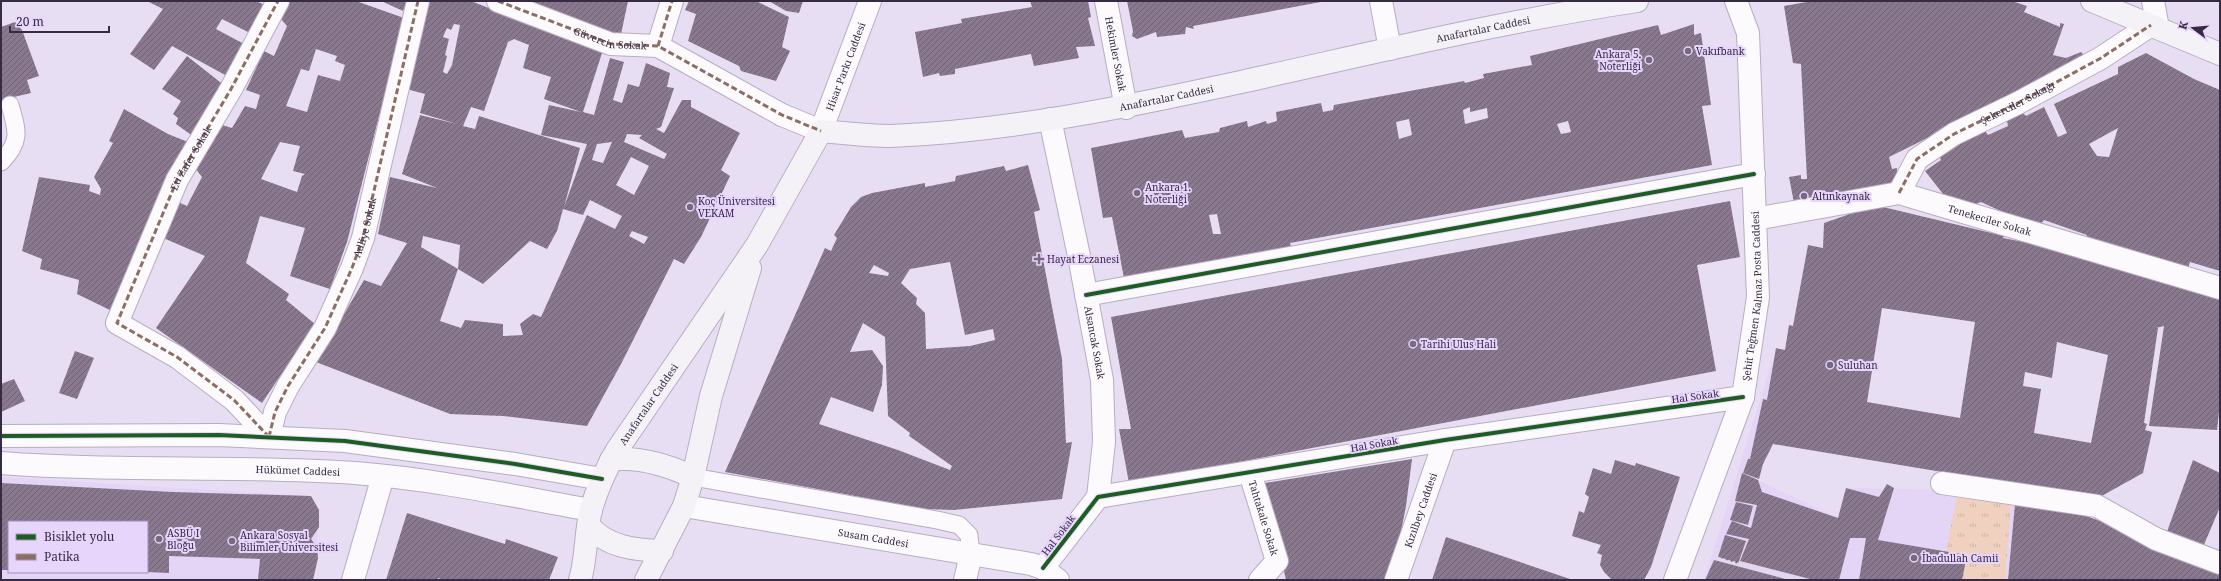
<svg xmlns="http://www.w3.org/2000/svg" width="2221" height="581" font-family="'Noto Serif',serif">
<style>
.built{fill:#e4d5f6;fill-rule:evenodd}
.grass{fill:url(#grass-tufts)}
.building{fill:url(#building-hatch);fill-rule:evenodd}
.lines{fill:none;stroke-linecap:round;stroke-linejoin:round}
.service-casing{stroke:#b7adc2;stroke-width:19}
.pedestrian-casing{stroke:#b7adc2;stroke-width:24}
.minor-casing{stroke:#b7adc2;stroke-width:24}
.tertiary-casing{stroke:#b7adc2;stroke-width:24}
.secondary-casing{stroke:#b7adc2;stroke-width:24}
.path{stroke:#e0dce3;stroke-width:2.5;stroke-dasharray:3 2;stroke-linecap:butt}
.service{stroke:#fcfafd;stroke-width:17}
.pedestrian{stroke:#fcfafd;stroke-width:22}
.minor{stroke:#fcfafd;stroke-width:22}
.tertiary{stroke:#fcfafd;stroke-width:22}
.secondary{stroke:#f4f2f7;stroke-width:22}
.quiet{stroke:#8d6e63;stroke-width:3;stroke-dasharray:6 3;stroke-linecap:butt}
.cycleway-casing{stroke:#e7d5fc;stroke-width:6}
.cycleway{stroke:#1b5e20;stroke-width:4}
.poi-dot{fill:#756a81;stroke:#e7d5fc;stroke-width:1.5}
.labels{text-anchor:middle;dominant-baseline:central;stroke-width:4;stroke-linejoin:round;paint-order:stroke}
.street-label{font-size:10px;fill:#372b44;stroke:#e7d5fc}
.poi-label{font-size:10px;fill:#372b44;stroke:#e7d5fc;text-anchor:start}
</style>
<defs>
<pattern id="grass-tufts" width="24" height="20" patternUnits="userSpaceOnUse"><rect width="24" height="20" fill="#f0d1bf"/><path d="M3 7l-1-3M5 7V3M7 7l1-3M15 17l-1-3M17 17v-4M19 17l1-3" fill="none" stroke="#ceb4a5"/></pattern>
<pattern id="building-hatch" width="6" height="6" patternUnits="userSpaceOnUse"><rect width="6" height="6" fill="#89788e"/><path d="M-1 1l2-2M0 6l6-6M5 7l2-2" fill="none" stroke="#716376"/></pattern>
</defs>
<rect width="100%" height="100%" fill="#e8def3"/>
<g class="built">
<polygon points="1784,356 1787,357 1756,479 1838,518 1846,488 1951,490 2015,504 2213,580 1704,580 1773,358"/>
<path d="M1 477 311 496 319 510 317 560 313 580H1ZM9 522H147V572H9Z"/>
</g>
<polygon class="grass" points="1957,495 2011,504 2005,580 1962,580 1946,552"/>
<g class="building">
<polygon points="147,1 256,1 265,5 252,34 222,19 216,29 246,45 227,76 172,46 154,70 130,54 163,9"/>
<path d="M288 1H356L404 18 347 242 330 289 290 276 305 228 260 216 246 263 289 294 286 300 315 324 262 403 156 328 205 256 161 237 178 202 187 206 202 177 195 168 219 124 232 128 245 106 256 109 260 95 246 90 264 51 274 56 287 26 280 18ZM316 49 337 56 335 61 345 65 340 81 318 75 307 112 286 106 301 69 309 71ZM280 142 300 146 293 171 305 174 302 176 297 192 261 179Z"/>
<polygon points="381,1 407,1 403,11"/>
<path d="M420 1H471L602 53 583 112 594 115 610 58 624 62 613 100 622 103 628 84 639 87 646 63 670 73 667 87 674 88 661 127 656 129 664 133 682 100H691V107L740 133 721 170 730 176 701 237 684 264 674 259 621 364 587 426 503 416 450 414 316 362 364 280 381 286 407 243 378 234 390 177 437 188 402 174 420 115 457 124 420 113 425 94 399 87ZM454 24 460 25 452 65 447 74 443 72 447 56 445 55 449 39 443 37 447 28 451 30ZM514 39 529 45 523 68 551 77 544 99 581 112 549 105 541 135 587 144 564 207 580 148 479 116 475 129 463 126 471 107 484 111 508 42ZM627 134 642 135 639 138 667 154 664 159 624 142ZM612 142 603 163 592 160 597 144ZM631 157 649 166 634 195 616 185ZM590 200 622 216 615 229 587 215 541 317 533 314 520 324 523 335 503 336V324L465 320 461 328 440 321 458 269 483 284 530 241 547 249 557 231 563 209 583 215ZM632 231 648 237 644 244 629 236ZM423 236 460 245 458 269 421 247Z"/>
<polygon points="514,1 628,1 620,39"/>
<polygon points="689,1 756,1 789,17 782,47 790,51 776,81 741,71 739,66 688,41 696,14 685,10"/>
<polygon points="769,1 803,1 799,13 786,11"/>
<polygon points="1030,1 1088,1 1091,17 1088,18 1095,46 1076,47 1079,58 1034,66 1031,54 955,69 955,74 940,76 939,73 923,77 915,32 962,23 961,19 1032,7"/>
<polygon points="1127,1 1326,1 1193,26 1194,29 1186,27 1185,34 1157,37 1156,32 1137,39 1132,36 1133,31"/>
<polygon points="1812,1 2012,1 2027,6 2024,12 2060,27 2060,23 2064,24 2053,55 2066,58 2081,52 2087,59 1889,157 1892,169 1897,168 1897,185 1795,208 1789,177 1801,175 1801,179 1807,179 1801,64 1793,63 1784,6"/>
<polygon points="15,22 22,30 39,76 27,80 31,93 1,100 1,27"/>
<path d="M1694 24V35L1701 33 1711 105 1702 106 1712 165 1290 243 1291 247 1124 278 1112 217 1103 218 1091 148 1182 130 1185 138 1219 132 1220 128 1247 121 1248 127 1266 121 1267 124 1277 121 1276 112 1321 103 1323 112 1333 110 1334 105 1464 81 1465 83 1484 78 1483 74 1532 65 1530 56 1658 25 1661 35ZM1470 107V112L1487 108 1488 118 1465 124 1463 110ZM1409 119 1412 135 1399 139 1396 122ZM1568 121 1571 132 1561 134 1557 124ZM1217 214 1221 234H1213L1209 215Z"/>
<path d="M2146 53 2194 79 2220 90V271L2190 262 2186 274 2084 245 2087 235 2044 220 2038 228 1981 202 1966 209 1951 204 1925 171 1941 160 1939 155 1985 131 1988 135 2008 126 2007 121 2023 113 2026 116 2044 107 2058 137 2067 133 2054 104 2118 74V67ZM2118 128 2109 157 2097 156 2089 144Z"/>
<polygon points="187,56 225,86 194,137 176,124 178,118 173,114 181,101 162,89"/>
<polygon points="124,109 168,134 188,142 112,311 77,294 79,280 40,269 42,259 22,251 39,177 90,185 89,191 100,195 101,189 94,177 113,143 109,141"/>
<path d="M1028 165 1040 210 1034 212 1062 359 1066 443 1072 442 1062 499 954 510 925 509 725 472 825 248 831 251 837 238 834 235 851 207 861 197 872 193 925 183V187L955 181 956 176 1004 166 1006 171ZM950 262 965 335 993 329 995 340 970 346 926 349 925 313 916 304 917 298 901 283 910 269ZM874 265 889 273 888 276 869 273ZM863 323 885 337 888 416 910 433 909 436 952 466 950 470 898 450 819 424 831 397 873 412 882 385 883 366 872 350 850 352Z"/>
<polygon points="1730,201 1740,257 1697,265 1716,371 1129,483 1119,429 1131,429 1111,317"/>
<path d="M1879 206 2004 236 2003 238 2034 244 2220 300V403L2217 430 2149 426 2164 326 2156 328H2158L2144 423 2147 424 2145 430 2152 432 2143 473 2098 498 1773 444 1763 464 1759 479 1743 473 1748 459H1750L1763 399 1767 400 1776 348 1785 350 1789 325 1793 326 1808 245 1823 248 1824 223 1867 208ZM1882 308 1975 322 1960 418 1867 402ZM2057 342 2108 355 2091 443 2034 433 2041 389 2023 386 2025 372 2052 378Z"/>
<polygon points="75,351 94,358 77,399 59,393"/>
<polygon points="14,379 25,401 1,412 1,384"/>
<polygon points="1412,459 1406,506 1394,567 1389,580 1286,580 1271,515 1264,495 1268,494 1265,483"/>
<polygon points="1615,460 1635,466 1636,463 1680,477 1651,567 1644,580 1612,580 1604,572 1600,565 1602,555 1597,553 1601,545 1572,536 1579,511 1584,513 1589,497 1585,494 1593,468 1611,474"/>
<polygon points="2193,460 2220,473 2220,507 2203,547 2164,540"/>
<polygon points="1742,473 1758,480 1762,492 1838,518 1846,488 1879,497 1887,484 1894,488 1878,540 1967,555 1962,580 1859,580 1866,538 1850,538 1839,580 1814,580 1740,561 1749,539 1726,534 1732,521 1751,528 1757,505 1735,501"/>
<polygon points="1,483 173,492 311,496 319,510 319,527 311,539 317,547 318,558 313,580 258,580 260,559 169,556 169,573 147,572 147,522 9,522 9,570 1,570"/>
<polygon points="1736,502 1753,506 1748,525 1730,520"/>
<polygon points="2015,504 2049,507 2086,516 2126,530 2220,566 2220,580 2008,580"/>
<polygon points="407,513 505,544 506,539 558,557 549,580 443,580 438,578 438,580 386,580"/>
<polygon points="1725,535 1746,541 1738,564 1718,557"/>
<polygon points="1446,537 1573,580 1432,580"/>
<polygon points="1714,560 1789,580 1705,580"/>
</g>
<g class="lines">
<g class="service-casing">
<g id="service">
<path d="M1 162C22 141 17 130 10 105"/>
<polyline points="693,477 937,520 959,525 969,535 971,555"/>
</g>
</g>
<g class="pedestrian-casing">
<polyline id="pedestrian" points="782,115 821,131"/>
</g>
<g class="minor-casing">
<g id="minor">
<path id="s1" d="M498 1 611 44 658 46 782 115"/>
<path id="s2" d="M1106 1 1126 108"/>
<polyline points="1381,1 1390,49"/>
<polyline points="2153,1 2158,28"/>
<polyline points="658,46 672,1"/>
<path id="s3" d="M1050 119 1079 256 1102 380 1104 442 1098 497"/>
<polyline points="1899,193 1917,159 1954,134 2018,103 2101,58 2151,25"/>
<path id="s4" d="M1755 219 1899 193 2220 288"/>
<polyline points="1086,295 1754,174"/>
<polyline points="1,436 219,435 345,441 515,464 602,479"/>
<path id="s5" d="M269 437 234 400 177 357 117 323 177 180 231 89 278 1"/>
<polyline points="269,437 275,412 288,386 325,328 352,268 363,238 418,1"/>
<path id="s6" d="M1 463C119 472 237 465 355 473 434 479 513 496 591 510"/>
<path id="s7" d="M1250 473 1277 561 1260 580"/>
<polyline points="1942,483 2097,506 2156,539 2220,563"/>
<path id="s8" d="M684 506 1031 564 1043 568 1058 580"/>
<polyline points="1043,568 1098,497 1445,440 1743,397"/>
<polyline points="353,580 383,476"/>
<polyline points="965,580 971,555"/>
<path id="s9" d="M1396 580 1445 440"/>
</g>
</g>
<g class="tertiary-casing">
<g id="tertiary">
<path id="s10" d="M821 131 870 1"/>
<path id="s11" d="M1675 580 1743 397 1758 297 1748 33 1736 1"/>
</g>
</g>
<g class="secondary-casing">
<g id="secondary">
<polyline points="2092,1 2220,54"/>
<path d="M611 460C638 456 669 466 693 477"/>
<path d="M589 526C607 547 635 550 662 551"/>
<path id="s12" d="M580 580C587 557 585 533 591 510 597 488 606 469 617 450L757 245 821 131C844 133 868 136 891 136 1010 131 1126 107 1241 82 1373 53 1504 21 1637 1"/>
<polyline points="646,580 684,506 693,477 711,396 750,268"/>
</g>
</g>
<polyline class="path" points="1713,557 1800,580"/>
<use href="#service" class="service"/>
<use href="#pedestrian" class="pedestrian"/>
<use href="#minor" class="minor"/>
<use href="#tertiary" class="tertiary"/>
<use href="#secondary" class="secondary"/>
<g class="quiet">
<polyline points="498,1 611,44 658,46 782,115 821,131"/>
<polyline points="658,46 672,1"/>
<path id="s13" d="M1899 193 1917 159 1954 134 2018 103 2101 58 2151 25"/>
<polyline points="269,437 234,400 177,357 117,323 177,180 231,89 278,1"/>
<path id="s14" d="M269 437 275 412 288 386 325 328 352 268 363 238 418 1"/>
</g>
<g class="cycleway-casing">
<g id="cycleway">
<polyline points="1086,295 1754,174"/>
<polyline points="1,436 219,435 345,441 515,464 602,479"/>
<polyline points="1043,568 1098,497 1445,440 1743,397"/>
</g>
</g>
<use href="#cycleway" class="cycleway"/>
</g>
<g class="poi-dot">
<circle cx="1688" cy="51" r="4"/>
<circle cx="1649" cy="60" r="4"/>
<circle cx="1137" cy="193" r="4"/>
<circle cx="1804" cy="196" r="4"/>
<circle cx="690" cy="207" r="4"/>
<path d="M1037 253h4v4h4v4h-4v4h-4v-4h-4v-4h4z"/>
<circle cx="1413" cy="344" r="4"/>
<circle cx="1830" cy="365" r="4"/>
<circle cx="159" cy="539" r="4"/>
<circle cx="232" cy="541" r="4"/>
<circle cx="1914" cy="558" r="4"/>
</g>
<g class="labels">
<g class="street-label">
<text stroke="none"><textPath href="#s12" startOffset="1188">Anafartalar Caddesi</textPath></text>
<text stroke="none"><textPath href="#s1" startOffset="119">Güvercin Sokak</textPath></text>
<text stroke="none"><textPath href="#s2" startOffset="54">Hekimler Sokak</textPath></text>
<text stroke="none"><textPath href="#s10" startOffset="69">Hisar Parkı Caddesi</textPath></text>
<text stroke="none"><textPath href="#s12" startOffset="864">Anafartalar Caddesi</textPath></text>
<text stroke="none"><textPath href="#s13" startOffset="154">Şekerciler Sokağı</textPath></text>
<text stroke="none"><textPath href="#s5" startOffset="372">Eti Zafer Sokak</textPath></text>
<text stroke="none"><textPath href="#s4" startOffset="241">Tenekeciler Sokak</textPath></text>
<text stroke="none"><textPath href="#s14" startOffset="232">Adliye Sokak</textPath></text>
<text stroke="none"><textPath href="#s11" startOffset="297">Şehit Teğmen Kalmaz Posta Caddesi</textPath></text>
<text stroke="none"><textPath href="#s3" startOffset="228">Alsancak Sokak</textPath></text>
<text transform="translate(1695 396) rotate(-8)">Hal Sokak</text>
<text stroke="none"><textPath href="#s12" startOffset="192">Anafartalar Caddesi</textPath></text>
<text transform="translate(1374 444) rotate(-10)">Hal Sokak</text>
<text stroke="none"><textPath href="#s6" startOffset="297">Hükümet Caddesi</textPath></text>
<text stroke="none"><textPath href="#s9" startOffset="74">Kızılbey Caddesi</textPath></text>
<text stroke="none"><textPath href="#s7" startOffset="47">Tahtakale Sokak</textPath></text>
<text transform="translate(1058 535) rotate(-53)">Hal Sokak</text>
<text stroke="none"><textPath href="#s8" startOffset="192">Susam Caddesi</textPath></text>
</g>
<g class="poi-label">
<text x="1696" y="51">Vakıfbank</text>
<text x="1641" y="54" text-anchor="end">Ankara 5.<tspan x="1641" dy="12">Noterliği</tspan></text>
<text x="1145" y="187">Ankara 1.<tspan x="1145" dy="12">Noterliği</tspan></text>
<text x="1812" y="196">Altınkaynak</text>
<text x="698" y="201">Koç Üniversitesi<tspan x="698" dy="12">VEKAM</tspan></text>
<text x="1047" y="259">Hayat Eczanesi</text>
<text x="1421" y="344">Tarihi Ulus Hali</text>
<text x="1838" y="365">Suluhan</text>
<text x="167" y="533">ASBÜ I<tspan x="167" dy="12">Bloğu</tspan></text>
<text x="240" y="535">Ankara Sosyal<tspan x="240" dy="12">Bilimler Üniversitesi</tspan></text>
<text x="1922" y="558">İbadullah Camii</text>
</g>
</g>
<rect width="2221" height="581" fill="none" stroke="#372b44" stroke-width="4"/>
<rect x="8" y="521" width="140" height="52" fill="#e7d5fc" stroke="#a191b2"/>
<rect x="16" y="534" width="20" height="6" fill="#1b5e20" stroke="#a191b2"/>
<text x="44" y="541" font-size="12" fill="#372b44">Bisiklet yolu</text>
<rect x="16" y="554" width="20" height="6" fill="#8d6e63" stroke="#a191b2"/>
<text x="44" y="561" font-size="12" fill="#372b44">Patika</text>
<g transform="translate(2193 28) rotate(286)" stroke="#e7d5fc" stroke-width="3" paint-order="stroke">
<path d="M0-3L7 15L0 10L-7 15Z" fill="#372b44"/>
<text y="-6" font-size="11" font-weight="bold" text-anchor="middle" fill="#372b44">K</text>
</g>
<path d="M10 26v6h99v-6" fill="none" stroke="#372b44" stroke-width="2"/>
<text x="16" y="26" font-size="12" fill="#372b44" stroke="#e7d5fc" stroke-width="3" paint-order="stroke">20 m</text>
</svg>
